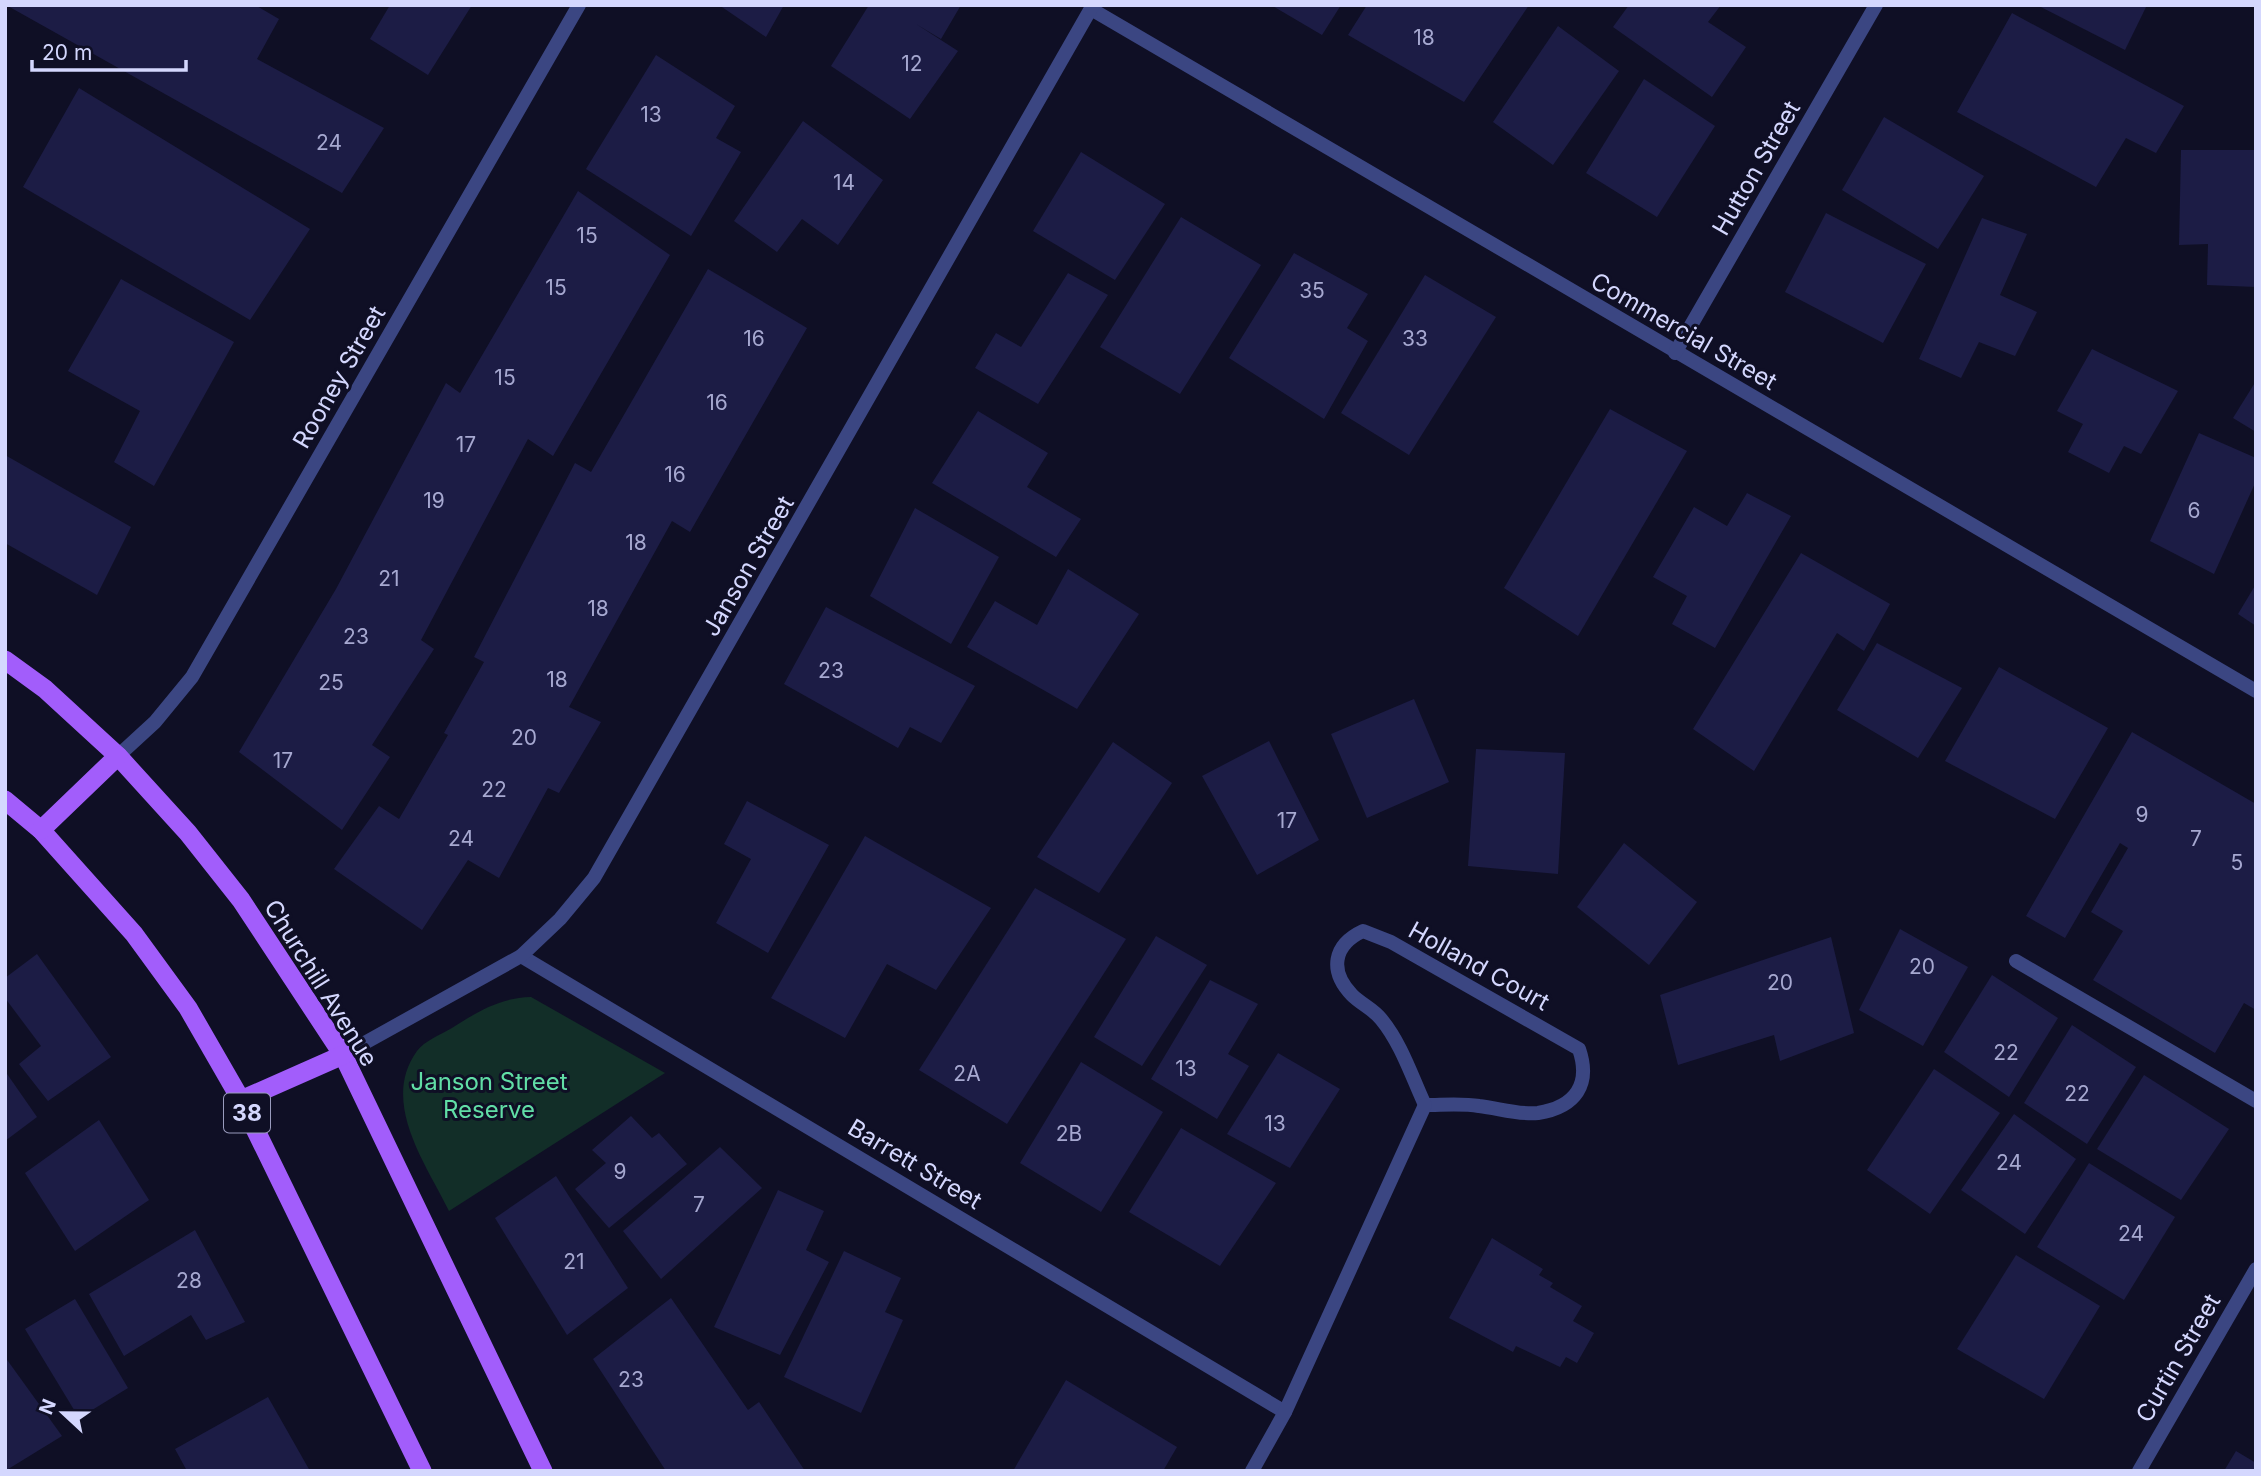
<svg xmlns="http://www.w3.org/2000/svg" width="2261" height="1476" font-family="Inter,sans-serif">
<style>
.green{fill:#122e28}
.building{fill:#1c1c45}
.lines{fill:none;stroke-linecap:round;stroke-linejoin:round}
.service{stroke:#3b4682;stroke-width:14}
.minor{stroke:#3b4682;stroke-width:14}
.primary{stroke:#a25dfb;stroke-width:19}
.labels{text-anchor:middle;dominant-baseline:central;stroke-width:6;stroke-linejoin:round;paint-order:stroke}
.number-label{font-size:21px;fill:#a6a8d0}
.shield{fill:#0f0f25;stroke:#999bbd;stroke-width:2}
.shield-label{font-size:23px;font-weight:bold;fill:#d4d7fe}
.street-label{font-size:24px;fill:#d4d7fe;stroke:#0f0f25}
.park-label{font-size:24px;fill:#61dda6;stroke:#0f0f25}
</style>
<rect width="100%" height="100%" fill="#0f0f25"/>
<path class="green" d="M531 997 665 1073 449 1211C426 1164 380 1102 417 1051 424 1041 442 1034 452 1028 479 1011 499 998 531 997Z"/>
<g class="building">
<polygon points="6,5 255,5 279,19 257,59 384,128 342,193"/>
<polygon points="390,5 472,5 428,75 370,39"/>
<polygon points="719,5 784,5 766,37"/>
<polygon points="869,5 961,5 941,39 916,24 958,51 910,119 831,66"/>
<polygon points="1271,5 1341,5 1322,35"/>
<polygon points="1367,5 1423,6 1529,5 1464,102 1348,35"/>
<polygon points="1629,5 1721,5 1708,22 1746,47 1712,97 1613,27"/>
<polygon points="2037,5 2147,5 2125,50"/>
<polygon points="2012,13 2184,106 2156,153 2126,138 2096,187 1957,112"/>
<polygon points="1558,26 1619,71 1553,165 1493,122"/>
<polygon points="656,55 735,106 716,138 741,152 691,236 586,169"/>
<polygon points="1644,79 1715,126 1657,217 1586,173"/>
<polygon points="79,88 310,229 250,320 23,187"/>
<polygon points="1884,117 1984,176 1938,249 1842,190"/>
<polygon points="803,121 883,180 838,245 802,219 777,252 734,221"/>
<polygon points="2181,150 2256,150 2256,287 2207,285 2208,244 2179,245"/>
<polygon points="1081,152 1165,204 1115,280 1033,231"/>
<polygon points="578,191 670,255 553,456 528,439 421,640 434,649 372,745 390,757 342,830 239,752 336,589 446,383 460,393"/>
<polygon points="1826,213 1926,264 1883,343 1785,292"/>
<polygon points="1181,217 1261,265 1180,394 1100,347"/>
<polygon points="1982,218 2027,234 2000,295 2037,312 2015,356 1979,342 1961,378 1919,359"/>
<polygon points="1294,253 1368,294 1347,328 1368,341 1324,419 1229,358"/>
<polygon points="708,269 807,328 690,532 672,521 569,707 601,722 559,793 548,788 499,878 468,860 422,930 334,869 379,806 399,819 448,735 444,733 484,662 474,657 575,463 591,472"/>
<polygon points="1068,273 1108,295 1038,404 975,368 996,333 1021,347"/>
<polygon points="1425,275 1496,317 1409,455 1341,413"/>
<polygon points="121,279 234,342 154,486 114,462 140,411 68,371"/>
<polygon points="2092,349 2178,391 2141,454 2124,446 2109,473 2068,452 2083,424 2057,411"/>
<polygon points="2256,381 2256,432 2233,418"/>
<polygon points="1610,409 1687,451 1578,636 1504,588"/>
<polygon points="978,411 1048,453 1027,487 1081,519 1056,557 932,483"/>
<polygon points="2199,433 2256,458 2256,481 2214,574 2150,541"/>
<polygon points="5,455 131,527 97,595 5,543"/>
<polygon points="1747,493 1791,516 1715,648 1672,624 1687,596 1653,577 1694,507 1727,526"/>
<polygon points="915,508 999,557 951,644 870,596"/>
<polygon points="1801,553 1890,604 1864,651 1837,633 1754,771 1693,729"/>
<polygon points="1068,569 1139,614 1077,709 967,647 995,601 1037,625"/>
<polygon points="2256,584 2256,626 2238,614"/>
<polygon points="826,607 975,686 941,743 910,727 898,748 784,684"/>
<polygon points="1877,643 1962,688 1918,758 1837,710"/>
<polygon points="1999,667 2108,728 2055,819 1945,761"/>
<polygon points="1414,699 1449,782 1367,818 1331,734"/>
<polygon points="2132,732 2256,804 2256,1010 2244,1003 2215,1053 2093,980 2123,931 2091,912 2128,848 2120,843 2065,938 2026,916"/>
<polygon points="1269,741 1319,840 1257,875 1202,776"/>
<polygon points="1113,742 1172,783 1099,893 1037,857"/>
<polygon points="1476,749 1565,753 1558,874 1468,866"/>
<polygon points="747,801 829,845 768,953 716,923 751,859 724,844"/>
<polygon points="865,836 991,908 936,990 887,964 845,1038 771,998"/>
<polygon points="1624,843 1697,902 1649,965 1577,907"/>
<polygon points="1035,888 1126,939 1007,1124 919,1070"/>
<polygon points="1900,929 1968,967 1923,1046 1859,1010"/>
<polygon points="1156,936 1207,965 1142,1066 1094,1037"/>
<polygon points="1831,937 1854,1033 1780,1061 1774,1035 1678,1065 1660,995"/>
<polygon points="37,954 111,1057 48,1101 19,1064 41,1046 5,998 5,978"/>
<polygon points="1992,975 2058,1018 2009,1097 1944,1052"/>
<polygon points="1210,980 1258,1004 1228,1054 1249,1066 1217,1119 1151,1079"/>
<polygon points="2072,1025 2136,1067 2087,1144 2024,1103"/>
<polygon points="1278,1053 1340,1089 1290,1168 1227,1134"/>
<polygon points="1081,1062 1163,1112 1101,1212 1020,1163"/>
<polygon points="1934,1069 2000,1113 1930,1214 1867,1170"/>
<polygon points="5,1071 37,1117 5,1141"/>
<polygon points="2144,1075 2229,1129 2181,1200 2097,1149"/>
<polygon points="2014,1114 2076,1159 2025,1234 1961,1190"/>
<polygon points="631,1116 652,1138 659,1133 687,1164 609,1228 575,1189 606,1163 592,1150"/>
<polygon points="99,1120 149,1200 75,1251 25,1173"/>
<polygon points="1181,1128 1276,1183 1220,1266 1129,1212"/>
<polygon points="720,1147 762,1188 661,1279 623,1231"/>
<polygon points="2089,1163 2175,1217 2124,1300 2037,1247"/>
<polygon points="556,1176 628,1288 567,1335 495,1218"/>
<polygon points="778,1190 824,1211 806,1250 829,1262 780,1355 714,1327"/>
<polygon points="195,1230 245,1322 206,1340 191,1315 124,1356 89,1294"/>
<polygon points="1492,1238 1543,1269 1539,1275 1553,1283 1550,1287 1582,1306 1573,1321 1594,1333 1577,1363 1566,1357 1560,1367 1516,1346 1513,1352 1449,1318"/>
<polygon points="844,1251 901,1278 885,1312 903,1320 861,1413 784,1377"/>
<polygon points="2016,1255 2100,1306 2044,1399 1957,1349"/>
<polygon points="671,1298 748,1410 759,1402 805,1471 666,1471 593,1359"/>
<polygon points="75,1299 128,1388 79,1418 25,1329"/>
<polygon points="5,1357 62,1436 5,1471"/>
<polygon points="1066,1380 1177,1447 1163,1471 1013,1471"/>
<polygon points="268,1397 310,1471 187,1471 175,1449"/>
<polygon points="2236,1451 2256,1463 2256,1471 2224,1471"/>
</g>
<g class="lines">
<polyline class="service" points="2016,961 2256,1101"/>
<g class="minor">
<polyline points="1091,9 2256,691"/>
<polyline points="1675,353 1876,5"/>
<polyline points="118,756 155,722 192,677 579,5"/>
<path d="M1363 931 1391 942 1579 1049C1591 1084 1576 1107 1538 1113 1518 1115 1498 1108 1479 1106 1462 1103 1442 1105 1425 1105 1412 1077 1401 1043 1381 1019 1373 1009 1361 1004 1352 995 1329 971 1333 945 1363 931Z"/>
<polyline points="521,956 1285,1412"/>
<polyline points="343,1055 521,956 560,919 594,878 1093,5"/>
<polyline points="1252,1471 1285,1412 1425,1105"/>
<polyline points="2139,1471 2256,1269"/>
</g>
<g class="primary">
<polyline points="5,660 45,689 118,756 188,833 241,900 343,1055 543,1471"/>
<polyline points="5,800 41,830 134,934 188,1008 241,1100 422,1471"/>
<polyline points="41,830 118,756"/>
<polyline points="241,1100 343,1055"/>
</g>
</g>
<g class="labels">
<g class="number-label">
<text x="1424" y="37">18</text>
<text x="912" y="63">12</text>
<text x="651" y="114">13</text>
<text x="329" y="142">24</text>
<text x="844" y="182">14</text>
<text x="587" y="235">15</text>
<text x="556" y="287">15</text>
<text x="1312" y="290">35</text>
<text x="754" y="338">16</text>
<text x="1415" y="338">33</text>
<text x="505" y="377">15</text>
<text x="717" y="402">16</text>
<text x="466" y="444">17</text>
<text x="675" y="474">16</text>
<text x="434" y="500">19</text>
<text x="2194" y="510">6</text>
<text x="636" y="542">18</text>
<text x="389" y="578">21</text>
<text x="598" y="608">18</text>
<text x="356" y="636">23</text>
<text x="831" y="670">23</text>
<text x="557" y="679">18</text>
<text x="331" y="682">25</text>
<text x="524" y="737">20</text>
<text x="283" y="760">17</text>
<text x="494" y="789">22</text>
<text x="2142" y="814">9</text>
<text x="1287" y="820">17</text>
<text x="461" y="838">24</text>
<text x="2196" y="838">7</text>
<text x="2237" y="862">5</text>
<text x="1922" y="966">20</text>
<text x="1780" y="982">20</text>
<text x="2006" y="1052">22</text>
<text x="1186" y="1068">13</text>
<text x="967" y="1073">2A</text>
<text x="2077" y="1093">22</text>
<text x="1275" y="1123">13</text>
<text x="1069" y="1133">2B</text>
<text x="2009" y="1162">24</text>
<text x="620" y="1171">9</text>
<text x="699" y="1204">7</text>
<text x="2131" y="1233">24</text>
<text x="574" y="1261">21</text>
<text x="189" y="1280">28</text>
<text x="631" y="1379">23</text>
</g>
<rect class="shield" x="224" y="1093.5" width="46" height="39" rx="5"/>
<g class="shield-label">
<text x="247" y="1113">38</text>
</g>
<g class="street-label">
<text transform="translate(1756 168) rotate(-60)">Hutton Street</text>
<text transform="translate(1684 331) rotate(30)">Commercial Street</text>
<text transform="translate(339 377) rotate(-60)">Rooney Street</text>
<text transform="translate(748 566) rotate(-60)">Janson Street</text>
<text transform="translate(1479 966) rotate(29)">Holland Court</text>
<text transform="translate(321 983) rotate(58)">Churchill Avenue</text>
<text transform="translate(915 1164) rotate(31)">Barrett Street</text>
<text transform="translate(2178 1358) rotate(-60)">Curtin Street</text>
</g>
<g class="park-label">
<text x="489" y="1081">Janson Street<tspan x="489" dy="28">Reserve</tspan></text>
</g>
</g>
<rect width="2261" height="1476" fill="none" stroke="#d4d7fe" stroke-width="14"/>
<g transform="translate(63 1413) rotate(292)" stroke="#0f0f25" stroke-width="5" paint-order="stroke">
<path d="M0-5L12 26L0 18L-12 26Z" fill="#d4d7fe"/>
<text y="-10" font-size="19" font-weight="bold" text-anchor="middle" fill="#d4d7fe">N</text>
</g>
<path d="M32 60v10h154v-10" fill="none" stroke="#d4d7fe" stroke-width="3.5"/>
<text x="42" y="60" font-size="21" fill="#d4d7fe" stroke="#0f0f25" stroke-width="5" paint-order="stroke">20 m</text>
</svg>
